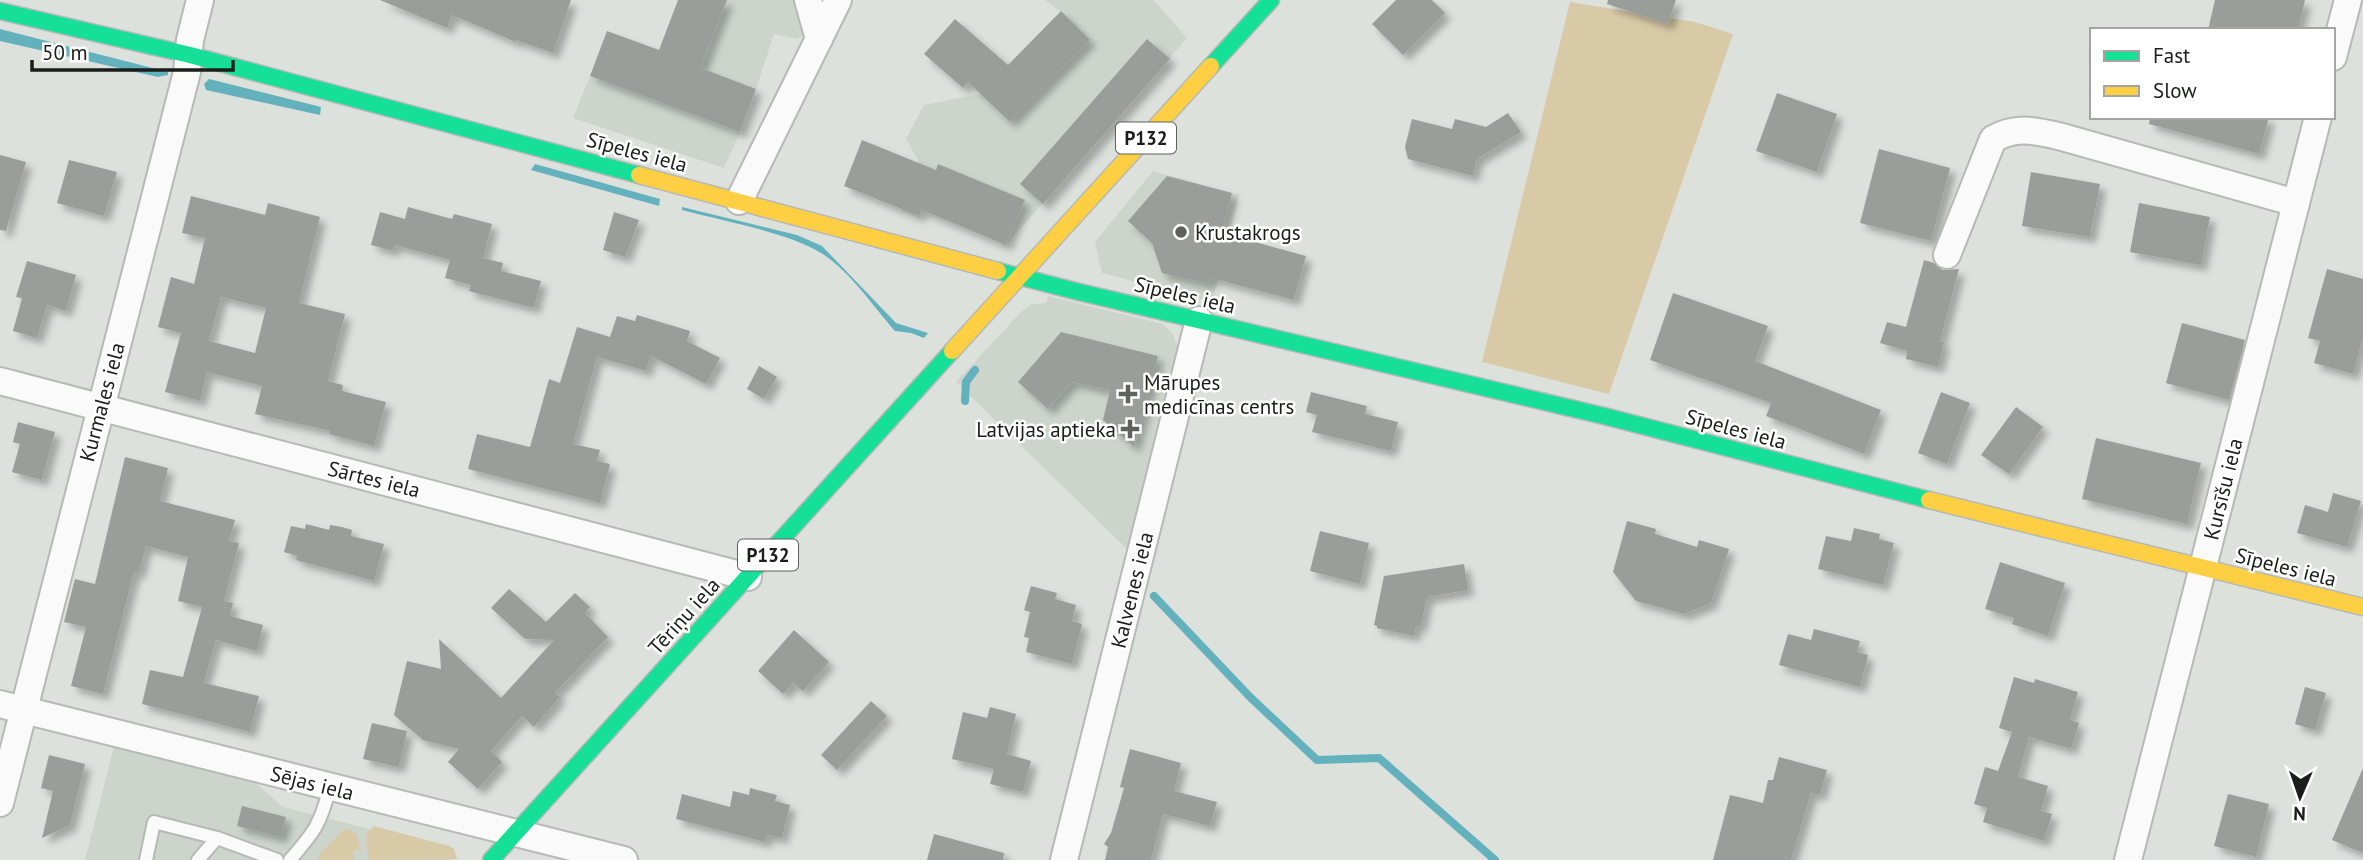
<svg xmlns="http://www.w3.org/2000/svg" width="2363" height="860" font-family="'PT Sans',sans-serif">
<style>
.built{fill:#ccd4cc}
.green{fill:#d9caa7}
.water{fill:#62b1bc}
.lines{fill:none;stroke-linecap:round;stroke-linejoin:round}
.stream{stroke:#62b1bc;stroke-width:8}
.building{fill:#9a9e9b;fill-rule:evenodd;filter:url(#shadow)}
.lane-casing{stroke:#b6b9b6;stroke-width:16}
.street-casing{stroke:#b6b9b6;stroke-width:30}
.fast-casing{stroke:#b6b9b6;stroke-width:19}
.slow-casing{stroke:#b6b9b6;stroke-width:19}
.lane{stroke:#fafafa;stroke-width:12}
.street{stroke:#fafafa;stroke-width:26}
.fast{stroke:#16e098;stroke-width:16}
.slow{stroke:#ffcf43;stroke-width:16}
.poi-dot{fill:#5e625e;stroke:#fff;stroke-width:2.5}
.labels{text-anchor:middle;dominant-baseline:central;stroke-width:5;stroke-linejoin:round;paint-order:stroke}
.shield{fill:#fff;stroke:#5f615f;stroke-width:2}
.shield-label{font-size:19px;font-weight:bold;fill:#1a1d1a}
.street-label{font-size:21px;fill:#1a1d1a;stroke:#fff}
.poi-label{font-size:21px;fill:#1a1d1a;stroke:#fff;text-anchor:start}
</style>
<defs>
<filter id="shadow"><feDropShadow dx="6" dy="6" stdDeviation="3.5" flood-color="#0004"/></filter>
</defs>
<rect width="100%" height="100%" fill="#dce1dc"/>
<g class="built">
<polygon points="727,0 837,0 827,22 797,39 774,34 756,89 701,68"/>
<polygon points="1045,0 1154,0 1187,38 1006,245 922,210 919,218 902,211 910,189 918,160 906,139 924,105 981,94 1061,12"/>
<polygon points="590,76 740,132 724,168 573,118"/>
<polygon points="1153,171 1239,195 1212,302 1102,273 1095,242"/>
<polygon points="1048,296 1163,324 1172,333 1181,354 1132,554 956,382 1020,313 1032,304 1046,303"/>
<polygon points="114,746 252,780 283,807 449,849 450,860 85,860"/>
</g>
<g class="green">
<polygon points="1570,2 1695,22 1733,34 1609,394 1482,362"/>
<path d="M374 826 449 846 454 849 457 859 369 860C367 847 363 835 374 826Z"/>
<polygon points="347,829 356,833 361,849 353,851 354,860 318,860 320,854 342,831"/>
</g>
<g class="water">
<polygon points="0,29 168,72 168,75 158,77 0,41"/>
<polygon points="209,79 321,107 320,115 206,90 204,84"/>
<polygon points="535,164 660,199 659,206 531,170"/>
<path d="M682 207 797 235 822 246 896 323 928 333 924 338 911 333 895 331C872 305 850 271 821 253 787 232 722 221 682 210Z"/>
</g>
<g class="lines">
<g class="stream">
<polyline points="965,401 966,382 975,370"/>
<polyline points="1154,596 1250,697 1317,760 1379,758 1495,860"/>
</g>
</g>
<g class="building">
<polygon points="380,0 571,0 553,53 516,40 516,42 452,15 447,28"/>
<polygon points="678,0 727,0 701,68 756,89 740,132 590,76 607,31 659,50"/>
<polygon points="1396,0 1432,0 1445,13 1403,55 1372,24"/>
<polygon points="1608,0 1676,0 1668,24 1607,4"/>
<polygon points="2215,0 2305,0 2298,30 2208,30"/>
<polygon points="1061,11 1090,40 1010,122 968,82 963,88 924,54 955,19 1008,65"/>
<polygon points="1147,39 1170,59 1043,204 1020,184"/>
<polygon points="1777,93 1837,114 1817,172 1756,151"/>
<polygon points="1508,113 1521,132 1477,159 1473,176 1408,159 1405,147 1412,119 1452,129 1455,119 1486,127"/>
<polygon points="2150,117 2269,117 2259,154 2149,124"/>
<polygon points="862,140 936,170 938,164 1025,200 1006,245 922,210 919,216 844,186"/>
<polygon points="1879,149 1950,168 1931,241 1860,223"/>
<polygon points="0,155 26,162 6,231 0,230"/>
<polygon points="69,160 117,172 104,216 57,203"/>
<polygon points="2031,172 2100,184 2090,237 2022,226"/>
<polygon points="1167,176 1232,193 1222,233 1306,256 1294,300 1211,278 1209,284 1162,273 1152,243 1128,221"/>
<path d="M191 196 265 215 268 203 320 217 299 303 345 314 328 381 343 385 342 391 386 402 374 446 329 434 330 431 255 414 262 386 207 372 200 401 165 392 181 333 158 327 171 277 194 284 205 238 182 233ZM221 297 266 308 255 353 209 341Z"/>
<polygon points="2139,203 2210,217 2201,265 2130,252"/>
<polygon points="408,207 452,219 454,214 492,224 483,258 503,263 501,271 541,281 534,308 469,291 471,285 445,278 450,260 395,245 393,251 371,245 380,212 405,219"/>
<polygon points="614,212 639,220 625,257 603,250"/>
<polygon points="1924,260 1934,263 1942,270 1959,269 1940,341 1944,342 1938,367 1906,359 1907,351 1880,343 1887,322 1906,327"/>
<polygon points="27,261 76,275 66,311 47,305 37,338 13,331 22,298 16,297"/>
<polygon points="2327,269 2363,279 2363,338 2353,374 2314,363 2320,341 2308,338"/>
<polygon points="1673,293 1768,326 1755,361 1881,410 1864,454 1766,416 1771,403 1650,360"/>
<polygon points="637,315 690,331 687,341 720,358 706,384 651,356 646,371 597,357 573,444 600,450 597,461 610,464 600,503 468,469 477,434 530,447 549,379 560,383 577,327 610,337 617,316 635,321"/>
<polygon points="2182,323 2245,340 2229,400 2166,383"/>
<polygon points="1061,332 1158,356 1134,447 1103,420 1110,390 1072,382 1048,409 1018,382"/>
<polygon points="759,366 777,377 764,399 747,389"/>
<polygon points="1311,392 1367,406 1365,414 1398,422 1391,451 1312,432 1317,415 1306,412"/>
<polygon points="1941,392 1970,403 1947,464 1918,453"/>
<polygon points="2016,407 2043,427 2009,474 1981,455"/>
<polygon points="18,422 55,432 42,480 12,472 20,444 13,442"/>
<polygon points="2096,438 2201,463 2187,524 2082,499"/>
<polygon points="125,457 168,468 160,501 235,520 229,541 239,543 224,601 233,603 230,616 263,625 257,651 216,640 204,683 259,696 250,732 142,704 150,670 183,677 202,607 178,601 188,557 146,546 139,573 134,572 103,694 71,686 86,627 64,622 75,579 95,584"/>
<polygon points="2333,493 2361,501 2347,547 2297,533 2305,505 2328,512"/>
<polygon points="1627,521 1656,529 1655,534 1697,547 1699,540 1729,549 1711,603 1684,614 1636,601 1613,572"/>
<polygon points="306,524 329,530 330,525 342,527 352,530 351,536 384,544 374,581 296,560 297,556 284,552 291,526 305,529"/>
<polygon points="1854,528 1880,534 1879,539 1894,543 1883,585 1818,569 1826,536 1851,541"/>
<polygon points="1320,531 1369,543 1360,584 1310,571"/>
<polygon points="2000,562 2065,583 2048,636 2012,624 2014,618 1985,609"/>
<polygon points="1464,564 1468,590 1427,597 1422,621 1419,627 1416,626 1414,636 1377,628 1377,626 1374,625 1384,576"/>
<polygon points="1031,586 1057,593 1055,599 1076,605 1072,621 1082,624 1072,664 1026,652 1029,638 1024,637 1030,612 1024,610"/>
<polygon points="509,589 546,622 575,593 590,607 585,613 608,637 555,693 560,697 534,727 522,716 491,751 502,762 478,789 448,762 459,749 423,740 394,715 407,661 441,669 439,639 501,698 554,640 525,639 491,608"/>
<polygon points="1814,629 1860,641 1857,652 1868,655 1860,687 1779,665 1788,634 1811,640"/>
<polygon points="794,630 829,662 803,691 793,683 783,694 758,671"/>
<polygon points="2014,677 2034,683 2035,679 2078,692 2070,720 2079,723 2071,749 2029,737 2018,777 2048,786 2041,811 2052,814 2044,841 1983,822 1987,808 1974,804 1985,767 1998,771 2012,732 1999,728"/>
<polygon points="2305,687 2326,693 2315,730 2295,724"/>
<polygon points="871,701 887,716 837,770 821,755"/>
<polygon points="990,707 1016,714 1007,754 1031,761 1023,792 990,784 994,769 952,759 963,712 987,718"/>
<polygon points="372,723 407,731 399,767 363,759"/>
<polygon points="1130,749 1181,763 1174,791 1217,802 1210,826 1163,814 1151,860 1105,860 1108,847 1104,844 1111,833 1124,788 1120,787"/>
<polygon points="49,755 85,764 70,825 42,838 53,791 41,788"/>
<polygon points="1779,757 1827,770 1820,795 1811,793 1791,860 1713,860 1730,795 1763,803 1768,780 1773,780"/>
<polygon points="2363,768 2363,853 2332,840"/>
<polygon points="750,788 777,795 775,801 790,805 782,838 767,835 765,842 676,819 682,794 730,807 733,791 749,795"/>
<polygon points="2228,794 2269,804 2256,857 2214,846"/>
<polygon points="242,806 286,817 281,837 237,826"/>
<polygon points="934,834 1004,853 1003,860 927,860"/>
</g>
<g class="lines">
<g class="lane-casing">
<g id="lane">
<polyline points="146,860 154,822 217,838 277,860"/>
<polyline points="198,860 217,838"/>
<path d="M290 860C315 831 320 825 330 787"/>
</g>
</g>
<g class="street-casing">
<g id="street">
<polyline points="808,0 819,39"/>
<polyline points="2333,57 2348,0"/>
<polyline points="739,201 838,0"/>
<path d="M1947 255 1993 139C2017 125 2036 131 2062 137L2296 203"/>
<polyline points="0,381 748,577"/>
<polyline points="0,704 624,860"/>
<polyline points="0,803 187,72 190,40 200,0"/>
<polyline points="1064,860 1199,320"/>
<polyline points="2128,860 2318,117"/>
</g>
</g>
<g class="fast-casing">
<g id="fast">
<polyline points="0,11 190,55 639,175"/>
<polyline points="1211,66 1271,0"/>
<polyline points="998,271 1075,291 1604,416 1929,500"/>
<polyline points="491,860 952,351"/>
</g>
</g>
<g class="slow-casing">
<g id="slow">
<polyline points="639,175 998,271"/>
<polyline points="952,351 1211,66"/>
<polyline points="1929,500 2363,607"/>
</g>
</g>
<use href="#lane" class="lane"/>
<use href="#street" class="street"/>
<use href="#fast" class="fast"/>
<use href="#slow" class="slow"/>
</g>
<g class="poi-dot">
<circle cx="1181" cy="232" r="7"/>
<path d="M1124.5 383.5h7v7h7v7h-7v7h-7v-7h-7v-7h7z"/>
<path d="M1126.5 418.5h7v7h7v7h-7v7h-7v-7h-7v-7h7z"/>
</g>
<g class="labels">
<g class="shield">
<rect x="1116" y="122.5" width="60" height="31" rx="5"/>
<rect x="738" y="539.5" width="60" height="31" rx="5"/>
</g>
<g class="shield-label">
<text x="1146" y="138">P132</text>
<text x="768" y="555">P132</text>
</g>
<g class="street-label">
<text transform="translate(637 152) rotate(15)">Sīpeles iela</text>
<text transform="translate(1185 295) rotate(13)">Sīpeles iela</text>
<text transform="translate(102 402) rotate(-75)">Kurmales iela</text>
<text transform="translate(1736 429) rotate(15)">Sīpeles iela</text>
<text transform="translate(374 479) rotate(14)">Sārtes iela</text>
<text transform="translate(2223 489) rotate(-76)">Kursīšu iela</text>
<text transform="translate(2286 567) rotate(14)">Sīpeles iela</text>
<text transform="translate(1132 590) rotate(-76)">Kalvenes iela</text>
<text transform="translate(684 616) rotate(-48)">Tēriņu iela</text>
<text transform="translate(312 783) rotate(14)">Sējas iela</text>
</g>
<g class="poi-label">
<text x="1195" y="232">Krustakrogs</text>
<text x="1144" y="382">Mārupes<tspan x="1144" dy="24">medicīnas centrs</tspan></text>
<text x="1116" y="429" text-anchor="end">Latvijas aptieka</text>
</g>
</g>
<rect x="2090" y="28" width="245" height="91" fill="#ffffff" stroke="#a3a5a3" stroke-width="2"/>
<rect x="2104" y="51" width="35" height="10" fill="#16e098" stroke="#a3a5a3" stroke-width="2"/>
<text x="2153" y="63" font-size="21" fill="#1a1d1a">Fast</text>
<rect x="2104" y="86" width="35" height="10" fill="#ffcf43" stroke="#a3a5a3" stroke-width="2"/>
<text x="2153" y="98" font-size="21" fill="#1a1d1a">Slow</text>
<g transform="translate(2300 797) rotate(182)" stroke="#ffffff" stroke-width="5" paint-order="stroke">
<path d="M0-5L12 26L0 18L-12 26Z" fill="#1a1d1a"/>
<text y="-10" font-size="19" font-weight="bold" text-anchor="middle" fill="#1a1d1a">N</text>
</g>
<path d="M32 60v10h201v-10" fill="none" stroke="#1a1d1a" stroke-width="3.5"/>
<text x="42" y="60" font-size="21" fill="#1a1d1a" stroke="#ffffff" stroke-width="5" paint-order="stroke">50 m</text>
</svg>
